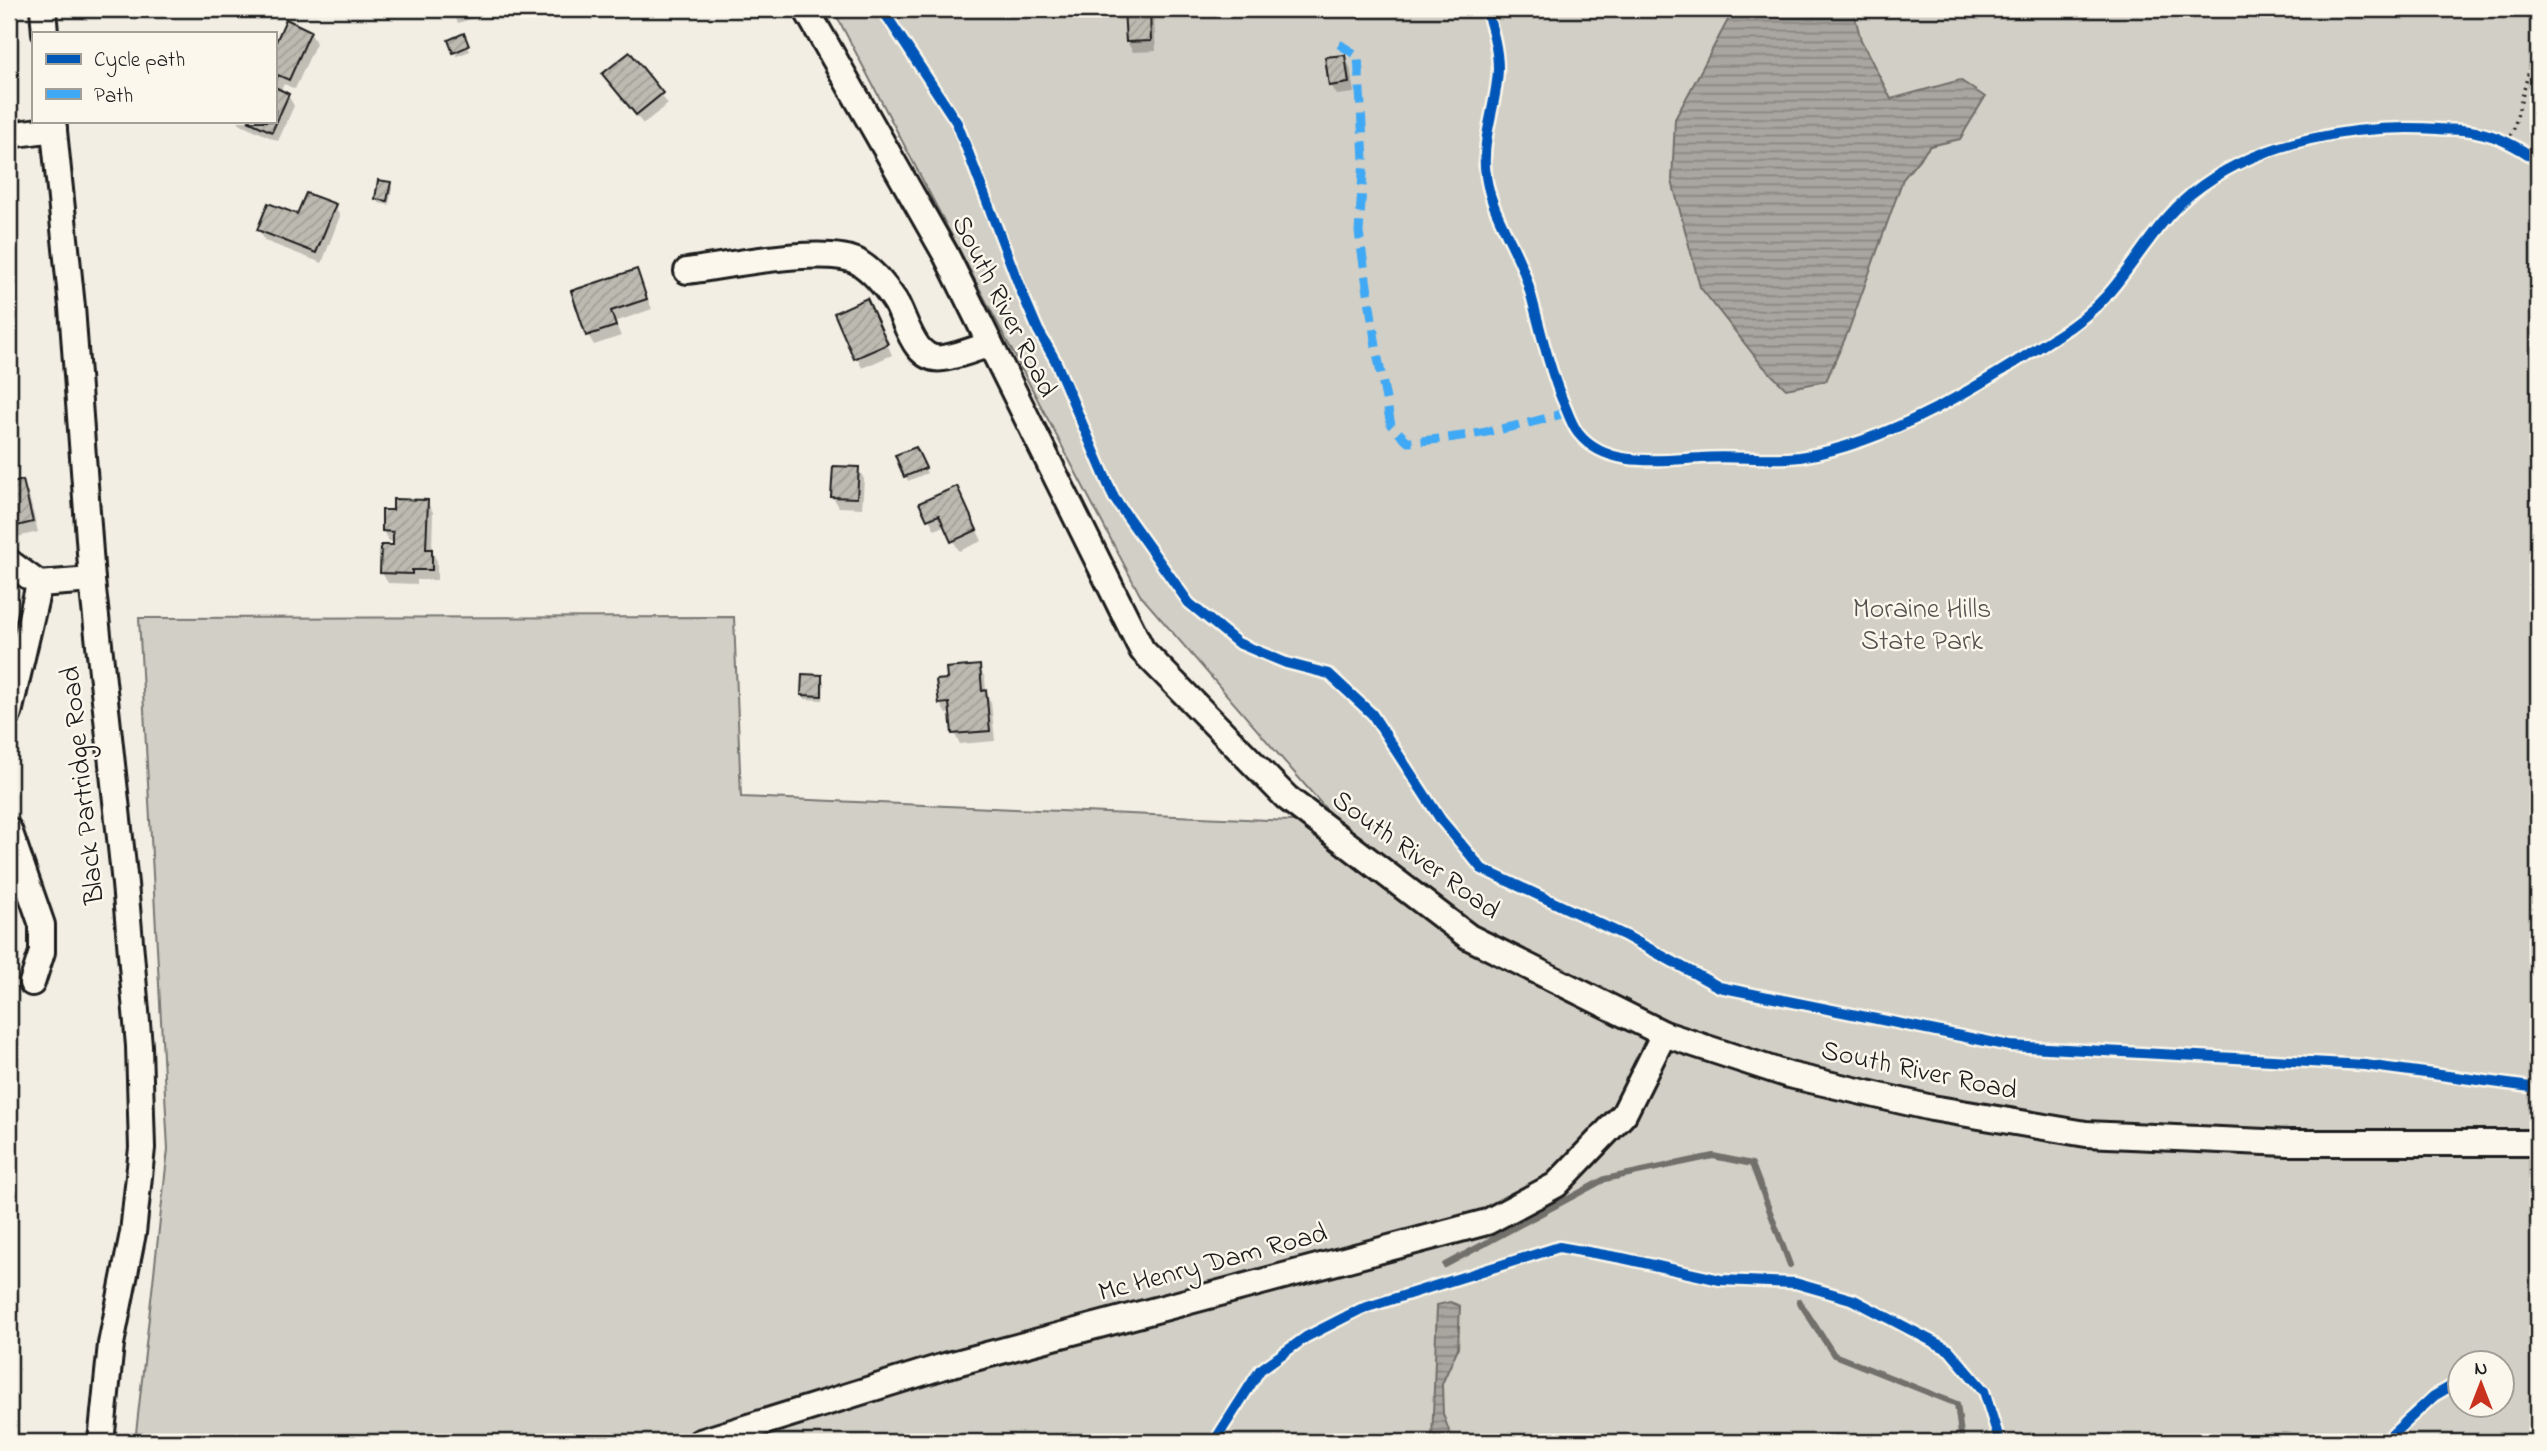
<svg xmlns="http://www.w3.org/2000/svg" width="2547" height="1451" font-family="'Indie Flower',sans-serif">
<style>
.park{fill:#d2cfc6;stroke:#777671;stroke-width:2;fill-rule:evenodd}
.water{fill:url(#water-rules);stroke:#716f6b;stroke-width:2}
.shadow{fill:#0003}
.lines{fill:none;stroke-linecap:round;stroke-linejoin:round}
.stream{stroke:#716f6b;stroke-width:6}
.building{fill:url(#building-hatch);stroke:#1c1c1c;stroke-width:2}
.minor-casing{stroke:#1c1c1c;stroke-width:30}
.path{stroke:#1c1c1c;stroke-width:3.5;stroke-dasharray:2 5;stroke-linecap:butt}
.minor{stroke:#fbf7ec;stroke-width:24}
.quiet{stroke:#3fa9f5;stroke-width:9;stroke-dasharray:18 9;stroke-linecap:butt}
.cycleway-casing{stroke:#fbf7ec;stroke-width:15}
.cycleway{stroke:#0057b8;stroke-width:10}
.labels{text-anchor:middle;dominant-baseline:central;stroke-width:5;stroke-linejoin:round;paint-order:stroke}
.street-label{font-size:28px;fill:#1c1c1c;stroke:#fbf7ec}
.park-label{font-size:28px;fill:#53524f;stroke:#fbf7ec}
</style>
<defs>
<pattern id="water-rules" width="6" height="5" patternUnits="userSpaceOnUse" patternTransform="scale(1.75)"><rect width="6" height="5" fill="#a9a6a0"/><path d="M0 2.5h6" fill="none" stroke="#898682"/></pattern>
<pattern id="building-hatch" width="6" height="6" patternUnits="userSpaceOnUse" patternTransform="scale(1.75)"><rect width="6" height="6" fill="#bdbab1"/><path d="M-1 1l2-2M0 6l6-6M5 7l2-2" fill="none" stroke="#a29f98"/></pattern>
</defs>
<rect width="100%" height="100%" fill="#f2eee4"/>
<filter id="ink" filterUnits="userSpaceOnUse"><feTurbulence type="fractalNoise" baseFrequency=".0143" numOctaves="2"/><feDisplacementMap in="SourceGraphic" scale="14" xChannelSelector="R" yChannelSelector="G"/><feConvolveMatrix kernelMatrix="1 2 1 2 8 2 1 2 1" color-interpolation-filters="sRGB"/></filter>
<g filter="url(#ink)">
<path class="park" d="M833 9H2538V1442H135L168 1149 139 618 734 617 741 797 1338 823 1140 595ZM2460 1364H2502V1406H2460Z"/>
<g class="water">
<polygon points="1746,9 1853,9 1861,40 1891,99 1960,80 1985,97 1960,139 1930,146 1903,179 1848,332 1826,381 1786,389 1761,364 1700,287 1672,181 1675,119 1729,18"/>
<polygon points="1450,1302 1460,1306 1458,1348 1442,1384 1443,1414 1453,1442 1432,1442 1437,1305"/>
</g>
<g class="shadow">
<polygon points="450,9 485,9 486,14 458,23"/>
<polygon points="1126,9 1149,9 1154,19 1156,51 1133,52 1127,42"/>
<polygon points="286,22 310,32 316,43 295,89 284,84 280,92 288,95 294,106 278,141 241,124 238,121 275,121 275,48"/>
<polygon points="465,40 470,51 457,56 455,52"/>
<polygon points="629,54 668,104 643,124 611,84"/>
<polygon points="1344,57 1350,67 1354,93 1337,95 1331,85"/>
<polygon points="390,184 392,188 389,205 379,203 376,198"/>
<polygon points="334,206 340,216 322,263 265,241 259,230"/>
<polygon points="9,228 19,240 14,249 9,246"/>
<polygon points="636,271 652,309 615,322 621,336 594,345 588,335"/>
<polygon points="872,311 892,355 862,368 836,314"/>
<polygon points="918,453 927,473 908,481 897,456"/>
<polygon points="858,469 864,479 862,508 839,507 833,497"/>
<polygon points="22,482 28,492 38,532 9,539 9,485"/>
<polygon points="962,498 982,541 959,551 945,525 935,530 921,504"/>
<polygon points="427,502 433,512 432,551 437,561 437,580 417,580 417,584 388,583 382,573 395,547 395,542 389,541 383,531 395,512"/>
<polygon points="979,667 985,678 986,693 991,703 995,741 960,744 954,733 952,713 946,714 940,704 949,680"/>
<polygon points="821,676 824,681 823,700 805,699 803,695"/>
<polygon points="9,933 15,951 9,953"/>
</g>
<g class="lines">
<g class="stream">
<polyline points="1445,1265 1605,1179 1713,1156 1752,1164 1790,1265"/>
<polyline points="1799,1301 1834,1355 1957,1404 1962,1442"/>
</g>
</g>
<g class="building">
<polygon points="1124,9 1150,9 1151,41 1126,42"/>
<polygon points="286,19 311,31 289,80 278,75 275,82 275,44"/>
<polygon points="464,33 469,46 453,53 448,40"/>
<polygon points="630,52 663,93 636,115 602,74"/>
<polygon points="1345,55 1349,83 1329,86 1325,57"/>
<polygon points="275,87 289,94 272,132 248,121 275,121"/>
<polygon points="378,180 391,182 387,201 375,199"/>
<polygon points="306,193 336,204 316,253 257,230 268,203 297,214"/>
<polygon points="637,269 647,299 611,311 616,326 586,336 571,291"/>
<polygon points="867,298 888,344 854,359 834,313"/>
<polygon points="916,447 926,468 904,477 895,455"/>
<polygon points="833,466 859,467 857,498 831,497"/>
<polygon points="23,480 33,522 9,528 9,484"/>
<polygon points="957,486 977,530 951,542 939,515 927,520 919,503"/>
<polygon points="393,499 428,500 426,549 432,549 432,570 412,570 412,574 380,573 381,545 393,545 393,532 382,531 382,510 393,510"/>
<polygon points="980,665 982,691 986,690 990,731 952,734 949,703 939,704 936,680 947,679 946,668"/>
<polygon points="802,674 822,675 822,696 801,695"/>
</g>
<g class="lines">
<g class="minor-casing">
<g id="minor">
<polyline points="43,9 45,33"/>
<polyline points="806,9 946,255 1142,650 1287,798 1469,937 1664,1034 1789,1075 1932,1108 2086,1134 2288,1143 2538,1143"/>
<polyline points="53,121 72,307 92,580 125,884 139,1046 142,1148 133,1233 111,1344 101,1442"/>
<polyline points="9,135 54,129"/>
<path d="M687 271C725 266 827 245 858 262 873 271 885 286 895 301 906 319 914 363 943 358 959 356 975 349 990 344"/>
<polyline points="9,562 39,584 9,713"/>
<polyline points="39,584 92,580"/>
<polyline points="9,830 42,925 42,952 32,983"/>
<polyline points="700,1442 941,1367 1487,1222 1556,1185 1624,1114 1664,1034"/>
</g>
</g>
<polyline class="path" points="2507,142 2514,128 2538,36"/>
<use href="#minor" class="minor"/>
<path class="quiet" d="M1339 44 1358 56 1364 159 1359 232 1377 353 1391 425 1408 442C1463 438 1515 428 1568 412"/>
<g class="cycleway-casing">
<g id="cycleway">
<polyline points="882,9 957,123 1020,288 1038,330 1055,360 1114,498 1189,603 1238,643 1286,663 1329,674 1372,714 1441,820 1482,869 1626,936 1719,987 2010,1046 2365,1065 2538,1088"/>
<path d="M1486 9C1492 28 1498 48 1498 69 1497 102 1483 134 1485 167 1488 211 1515 242 1527 281 1539 321 1546 361 1562 399 1567 410 1571 424 1578 433 1606 469 1662 460 1701 458 1733 455 1769 461 1800 457 1889 443 1981 385 2055 337 2075 325 2093 311 2108 294 2137 261 2157 222 2191 194 2257 140 2356 124 2438 129 2450 130 2464 129 2476 132 2499 136 2520 148 2538 161"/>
<polyline points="1214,1442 1260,1370 1306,1337 1361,1309 1559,1247 1622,1258 1720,1280 1795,1283 1854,1300 1949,1350 1984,1391 2000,1442"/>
<polyline points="2384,1442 2434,1396 2460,1381"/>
</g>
</g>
<use href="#cycleway" class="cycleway"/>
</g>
</g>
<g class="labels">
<g class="street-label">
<text transform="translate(1003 307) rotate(63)">South River Road</text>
<text transform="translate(84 785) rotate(-96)">Black Partridge Road</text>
<text transform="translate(1415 856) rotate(36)">South River Road</text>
<text transform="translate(1919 1072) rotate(12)">South River Road</text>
<text transform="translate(1213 1264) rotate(-15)">Mc Henry Dam Road</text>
</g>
<g class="park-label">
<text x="1922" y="610">Moraine Hills<tspan x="1922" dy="32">State Park</tspan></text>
</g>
</g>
<rect width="2547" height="1451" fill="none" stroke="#fbf7ec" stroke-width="35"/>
<rect x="18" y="18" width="2512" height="1416" fill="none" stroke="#1c1c1c" stroke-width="2.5" filter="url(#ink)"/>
<rect x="32" y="32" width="245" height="91" fill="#fbf7ec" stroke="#a29f99" stroke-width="2"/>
<rect x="46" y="54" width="35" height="10" fill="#0057b8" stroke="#a29f99" stroke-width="2"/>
<text x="94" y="66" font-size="21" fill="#1c1c1c">Cycle path</text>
<rect x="46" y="89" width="35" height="10" fill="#3fa9f5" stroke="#a29f99" stroke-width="2"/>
<text x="94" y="102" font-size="21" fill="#1c1c1c">Path</text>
<g transform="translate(2481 1384)"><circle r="33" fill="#fbf7ec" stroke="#a29f99" stroke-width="2"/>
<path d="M0-5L12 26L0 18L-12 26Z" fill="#c8321e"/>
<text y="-10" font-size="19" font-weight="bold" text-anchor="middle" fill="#1c1c1c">N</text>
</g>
</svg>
